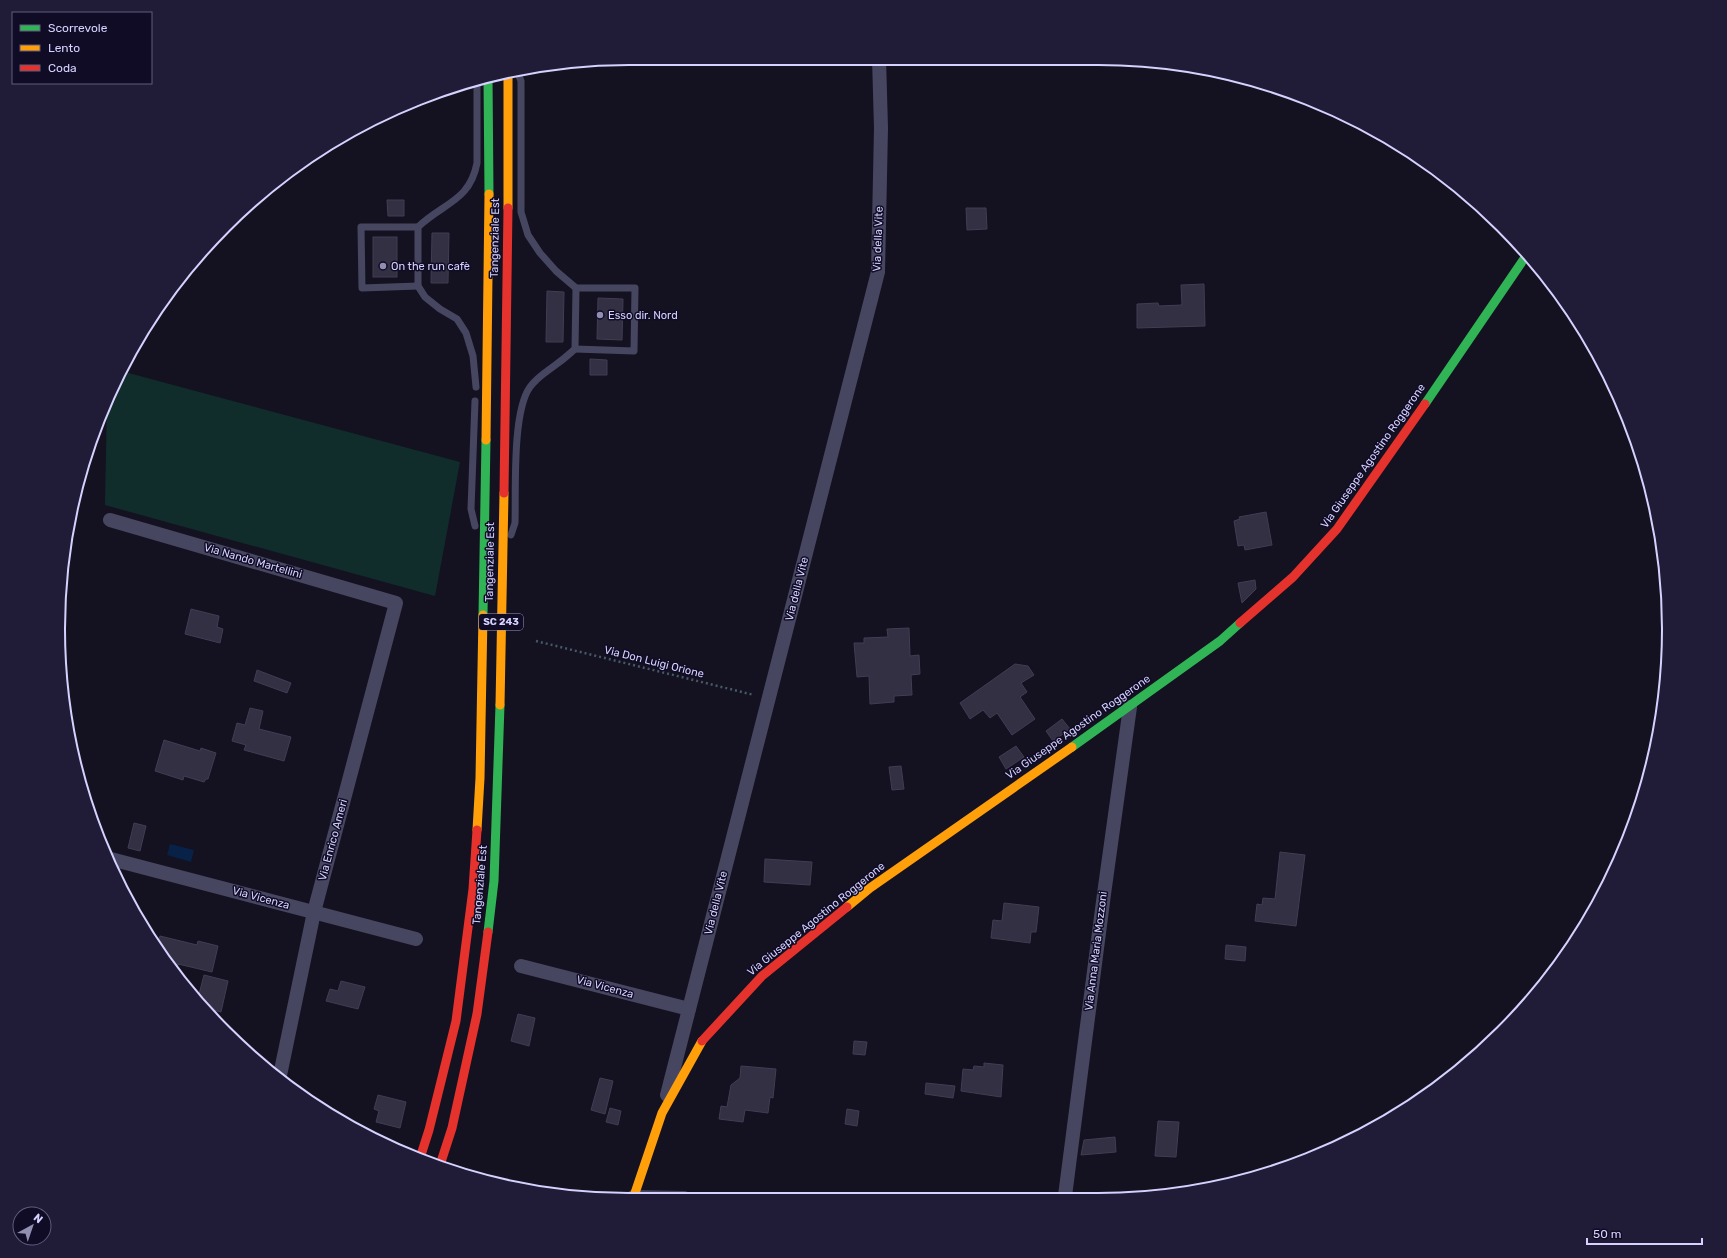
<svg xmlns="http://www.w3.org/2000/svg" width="1727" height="1258" font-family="Rubik,sans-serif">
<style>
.green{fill:#102d2c}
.water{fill:#072147}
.building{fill:#323042;stroke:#403d55}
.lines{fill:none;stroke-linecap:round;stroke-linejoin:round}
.path{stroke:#465969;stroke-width:2.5;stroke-dasharray:2 3;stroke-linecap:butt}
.lane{stroke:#464661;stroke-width:7}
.street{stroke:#464661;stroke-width:14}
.fast{stroke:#30b455;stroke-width:9}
.slow{stroke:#ff9f0a;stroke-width:9}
.jam{stroke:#e5322d;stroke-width:9}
.poi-dot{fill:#918fb1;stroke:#100c26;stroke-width:1.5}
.labels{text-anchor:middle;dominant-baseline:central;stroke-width:3;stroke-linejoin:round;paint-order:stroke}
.shield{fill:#100c26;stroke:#9a97be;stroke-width:1}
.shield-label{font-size:10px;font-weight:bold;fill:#d5d2ff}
.street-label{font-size:11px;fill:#d5d2ff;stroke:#100c26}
.poi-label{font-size:11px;fill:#d5d2ff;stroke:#100c26;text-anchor:start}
.rim{fill:none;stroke:#d5d2ff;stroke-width:2}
</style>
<rect width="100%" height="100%" fill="#141220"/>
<polygon class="green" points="121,371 460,462 435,596 105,505 107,402 117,377"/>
<polygon class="water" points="170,844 194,850 191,862 167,855"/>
<g class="building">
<polygon points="387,200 404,200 404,216 388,216"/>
<polygon points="966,208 986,208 987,229 967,230"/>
<polygon points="432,233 449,233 448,283 431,283"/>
<rect x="373" y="237" width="24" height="40"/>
<polygon points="1204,284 1205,326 1137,328 1137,304 1158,303 1159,306 1182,305 1181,285"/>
<polygon points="547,291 564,292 563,342 546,342"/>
<polygon points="598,298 623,299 622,340 597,339"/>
<polygon points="590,359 607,360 607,375 590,375"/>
<polygon points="1266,512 1272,545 1245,550 1244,545 1238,546 1234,521 1240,519 1239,517"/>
<polygon points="1255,580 1256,589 1242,603 1238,583"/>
<polygon points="191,609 219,616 217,627 223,629 220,643 185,634"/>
<polygon points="909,628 910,656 919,655 920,674 911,675 912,695 894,696 894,702 870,704 869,676 857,677 854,643 864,643 864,638 888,637 887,629"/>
<polygon points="1015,664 1028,666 1034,675 1021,683 1027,692 1020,697 1035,719 1012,735 997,713 990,718 983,710 970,719 960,703"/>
<polygon points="257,670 291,683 287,693 254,681"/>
<polygon points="250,708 263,711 259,729 291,737 284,761 244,750 246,745 232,741 237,723 245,725"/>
<polygon points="1062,719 1070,729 1053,741 1046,731"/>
<polygon points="164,740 200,751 201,748 216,753 208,779 206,779 204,782 184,776 183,780 155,771"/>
<polygon points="1016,746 1024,757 1006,769 999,757"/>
<polygon points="901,766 904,789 892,790 889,767"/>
<polygon points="134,823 146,826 140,851 128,848"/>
<polygon points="1280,852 1305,855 1296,926 1255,921 1257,904 1262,905 1263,898 1275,899"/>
<polygon points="765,859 812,862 810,885 764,882"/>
<polygon points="1004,903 1039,907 1036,932 1031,932 1030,943 991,938 993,920 1002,921"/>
<polygon points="160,936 197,945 198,941 218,946 212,972 178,964 176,975 156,949"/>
<polygon points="1226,945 1246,947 1245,961 1225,959"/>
<polygon points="204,975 228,981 221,1012 201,1007 197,1002"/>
<polygon points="341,981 365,987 358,1009 326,1001 330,989 338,991"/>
<polygon points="518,1014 535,1018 529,1046 511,1041"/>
<polygon points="854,1041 867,1042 865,1055 853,1054"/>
<polygon points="984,1063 1003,1065 1001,1097 961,1091 963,1069 973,1070 974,1066 984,1067"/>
<polygon points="741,1066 776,1069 773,1098 770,1097 768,1113 745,1110 743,1122 719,1119 721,1106 727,1107 731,1085 740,1078"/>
<polygon points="600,1078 613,1081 605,1114 591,1110"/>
<polygon points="926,1083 955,1086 953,1098 925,1094"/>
<polygon points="378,1095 406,1102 400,1128 376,1122 379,1111 374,1109"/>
<polygon points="610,1108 621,1111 618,1125 606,1122"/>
<polygon points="847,1109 859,1111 857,1126 845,1124"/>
<polygon points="1158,1121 1179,1122 1176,1157 1155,1156"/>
<polygon points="1115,1137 1116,1152 1081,1155 1084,1140"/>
</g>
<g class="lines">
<polyline class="path" points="536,641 754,695"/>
<g class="lane">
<polyline points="418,286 362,288 361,227 418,227"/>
<polyline points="575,349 634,351 635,288 576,288"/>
<path d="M476 387 473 356 466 333 457 319 440 309 425 297 418 286V227C443 203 470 201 477 163V79"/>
<polyline points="475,526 471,509 475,401"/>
<path d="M511 535 515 523C516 490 512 412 530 387 538 376 548 371 558 363 564 359 569 354 575 349L576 288 556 271 540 253 528 235 521 212V81L518 73"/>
</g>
<g class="street">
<polyline points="110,520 396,603 314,912 279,1080"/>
<polyline points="107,858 416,939"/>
<polyline points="521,966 689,1009"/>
<polyline points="667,1095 878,272 881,128 879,58"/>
<polyline points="1065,1196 1104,894 1130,707"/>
<polyline points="633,1197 684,1198"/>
</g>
<g class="fast">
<polyline points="488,77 489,194"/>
<polyline points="1425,404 1528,253"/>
<polyline points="483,615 486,440"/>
<polyline points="1072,747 1220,641 1240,623"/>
<polyline points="488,932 494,881 500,705"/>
</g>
<g class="slow">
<polyline points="508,74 508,208"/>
<polyline points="486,440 489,194"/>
<polyline points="500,705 504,493"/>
<polyline points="477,830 480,778 483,615"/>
<polyline points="847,907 870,888 1072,747"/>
<polyline points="633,1199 662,1113 702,1041"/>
</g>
<g class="jam">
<polyline points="504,493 508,208"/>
<polyline points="1240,623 1293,577 1337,529 1425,404"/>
<polyline points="702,1041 762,976 847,907"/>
<polyline points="420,1158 429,1130 456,1021 473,889 477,830"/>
<polyline points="440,1165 452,1128 477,1014 488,932"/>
</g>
</g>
<g class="poi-dot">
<circle cx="383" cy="266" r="4"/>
<circle cx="600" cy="315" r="4"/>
</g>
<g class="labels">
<rect class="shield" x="479" y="614" width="44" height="16" rx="3"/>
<g class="shield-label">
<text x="501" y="622">SC 243</text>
</g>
<g class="street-label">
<text transform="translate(495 238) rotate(-89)">Tangenziale Est</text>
<text transform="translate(878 239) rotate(-88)">Via della Vite</text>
<text transform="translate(1373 456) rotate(-55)">Via Giuseppe Agostino Roggerone</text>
<text transform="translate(253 561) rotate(16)">Via Nando Martellini</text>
<text transform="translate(490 562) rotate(-89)">Tangenziale Est</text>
<text transform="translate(797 589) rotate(-76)">Via della Vite</text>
<text transform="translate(654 662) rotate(14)">Via Don Luigi Orione</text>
<text transform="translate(1078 727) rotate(-35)">Via Giuseppe Agostino Roggerone</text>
<text transform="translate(333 840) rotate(-75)">Via Enrico Ameri</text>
<text transform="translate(480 885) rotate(-85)">Tangenziale Est</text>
<text transform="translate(261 898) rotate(15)">Via Vicenza</text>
<text transform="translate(716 903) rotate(-76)">Via della Vite</text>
<text transform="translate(816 919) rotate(-39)">Via Giuseppe Agostino Roggerone</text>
<text transform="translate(1096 951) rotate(-83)">Via Anna Maria Mozzoni</text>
<text transform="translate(605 987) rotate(15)">Via Vicenza</text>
</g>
<g class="poi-label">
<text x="391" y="266">On the run cafè</text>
<text x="608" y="315">Esso dir. Nord</text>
</g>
</g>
<path d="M0 0H1727V1258H0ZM629 65H1098A564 564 0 0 1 1662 629V629A564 564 0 0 1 1098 1193H629A564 564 0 0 1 65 629V629A564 564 0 0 1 629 65Z" fill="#201c37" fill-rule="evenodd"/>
<path class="rim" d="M629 65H1098A564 564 0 0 1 1662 629V629A564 564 0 0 1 1098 1193H629A564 564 0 0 1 65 629V629A564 564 0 0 1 629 65Z"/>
<rect x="12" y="12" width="140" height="72" fill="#100c26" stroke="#5f5b7d"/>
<rect x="20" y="25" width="20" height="6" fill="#30b455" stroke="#5f5b7d"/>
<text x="48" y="32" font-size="12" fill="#d5d2ff">Scorrevole</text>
<rect x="20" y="45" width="20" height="6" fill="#ff9f0a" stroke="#5f5b7d"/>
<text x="48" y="52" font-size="12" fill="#d5d2ff">Lento</text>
<rect x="20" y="65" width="20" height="6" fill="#e5322d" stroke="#5f5b7d"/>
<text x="48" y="72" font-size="12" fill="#d5d2ff">Coda</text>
<g transform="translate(32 1226) rotate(40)"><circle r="19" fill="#100c26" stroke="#5f5b7d"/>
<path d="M0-3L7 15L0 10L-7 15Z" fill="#918fb1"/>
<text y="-6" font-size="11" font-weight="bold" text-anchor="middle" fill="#d5d2ff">N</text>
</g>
<path d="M1587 1238v6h115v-6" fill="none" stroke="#d5d2ff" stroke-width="2"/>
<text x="1593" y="1238" font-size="12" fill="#d5d2ff" stroke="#100c26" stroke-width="3" paint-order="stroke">50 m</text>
</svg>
